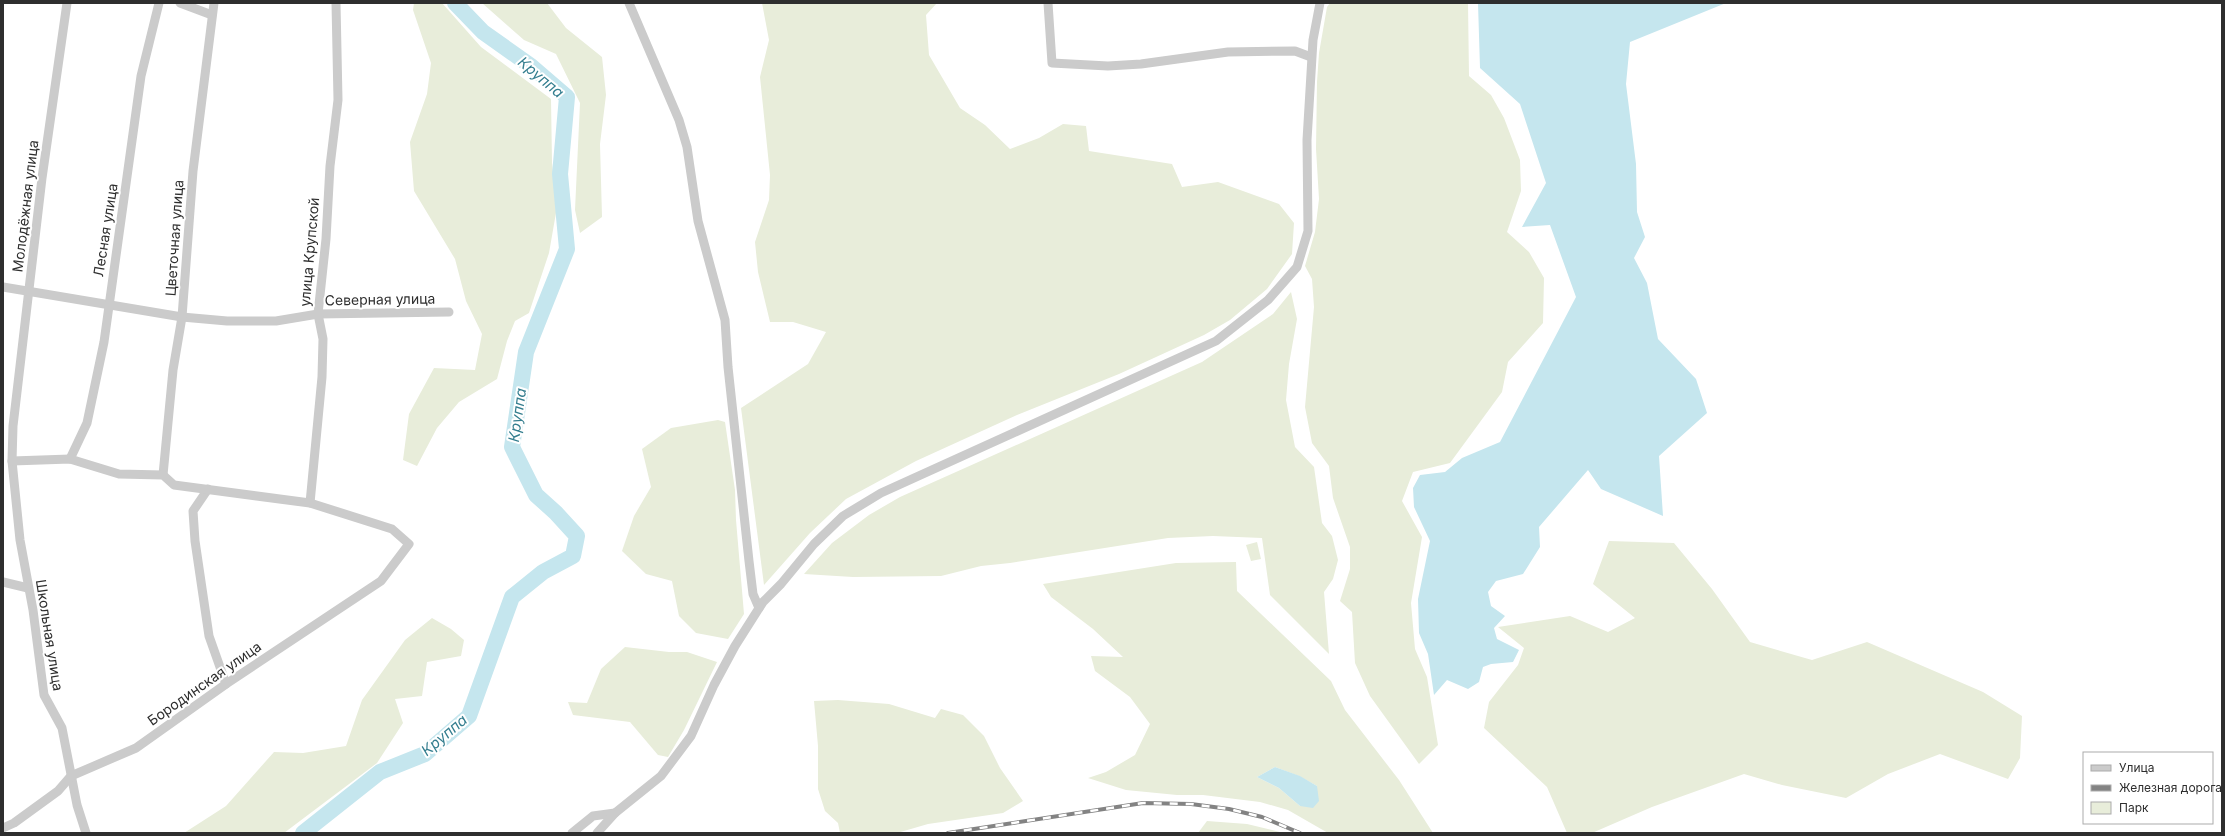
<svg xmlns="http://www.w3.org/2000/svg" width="2225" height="836" font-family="Inter,sans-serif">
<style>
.green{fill:#e8edda;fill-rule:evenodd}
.water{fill:#c5e6ee}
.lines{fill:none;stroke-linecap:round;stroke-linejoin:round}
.river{stroke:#c5e6ee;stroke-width:16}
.minor{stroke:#cbcbcb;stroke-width:9}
.rail-casing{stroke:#838383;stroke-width:4}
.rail{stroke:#fff;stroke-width:2.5;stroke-dasharray:8;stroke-linecap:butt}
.labels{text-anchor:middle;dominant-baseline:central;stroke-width:4;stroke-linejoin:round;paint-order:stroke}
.street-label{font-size:14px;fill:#2e2e2e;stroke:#fff}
.water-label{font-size:15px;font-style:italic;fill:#347e8f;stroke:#fff}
</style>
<rect width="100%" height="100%" fill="#fff"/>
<g class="green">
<polygon points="414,3 442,3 481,47 551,99 552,163 557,207 549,253 529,313 515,321 507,341 497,379 459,402 437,428 417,466 403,460 409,414 434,368 475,370 482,334 466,301 455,259 414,191 410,142 427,94 431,63 413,10"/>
<polygon points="482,3 547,3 566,28 602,57 606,95 600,144 602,217 580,233 575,210 580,103 556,54 524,40"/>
<polygon points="762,3 937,3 926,15 929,55 960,108 985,125 1010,149 1039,138 1063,124 1086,126 1089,151 1172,164 1182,187 1218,182 1279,204 1294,223 1292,254 1267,289 1230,320 1204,335 1119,374 1017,415 916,461 846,499 810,533 764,585 741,408 808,364 826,332 793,322 770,322 758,272 755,242 769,200 770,175 760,77 769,40"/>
<polygon points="1330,3 1468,3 1469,76 1491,95 1504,118 1520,160 1521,191 1507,232 1529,252 1544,278 1543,323 1508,362 1502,392 1450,463 1413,472 1402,501 1422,537 1411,603 1415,649 1427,677 1438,745 1419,764 1370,696 1355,663 1352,612 1340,601 1350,569 1350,547 1333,498 1329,466 1312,443 1305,407 1314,307 1312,279 1305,266 1315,232 1319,199 1316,149 1317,82 1319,53 1327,7"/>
<polygon points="1291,292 1297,319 1289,364 1286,400 1295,447 1314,467 1322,523 1332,536 1338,560 1333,579 1324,592 1329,654 1270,595 1262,538 1213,536 1168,538 1010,563 981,566 941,576 853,577 804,574 832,543 869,515 900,497 1202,362 1273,314"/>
<polygon points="718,420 725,422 735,490 736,520 744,614 728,639 696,633 679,616 672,581 646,574 622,551 634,516 651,487 642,449 671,428"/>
<polygon points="1609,541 1674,543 1712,589 1750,642 1812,660 1867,642 1983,692 2022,716 2020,758 2008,779 1940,754 1888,774 1846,798 1782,785 1744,774 1652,807 1592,833 1567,833 1547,787 1484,728 1489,702 1518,665 1524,648 1498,627 1570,616 1608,632 1635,618 1593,584"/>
<polygon points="1257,542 1261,559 1251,561 1246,545"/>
<path d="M1236 562 1237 591 1331 681 1345 710 1399 780 1433 833H1328L1288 810 1260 802 1203 795H1177L1126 790 1088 778 1106 772 1135 755 1150 724 1130 697 1095 671 1091 656 1123 657 1093 629 1051 597 1043 584 1176 563ZM1275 767 1299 776 1317 786 1300 806 1279 788 1257 777Z"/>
<polygon points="432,618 451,629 464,640 461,656 427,662 422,696 395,699 403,723 377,763 284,833 184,833 226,806 274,752 303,753 346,746 362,700 405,640"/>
<polygon points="625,647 669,652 687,652 717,662 684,730 668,757 658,755 630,722 573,715 568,702 587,703 601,669"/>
<polygon points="838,700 889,704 935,718 941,709 963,715 984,736 1000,768 1023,801 1003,813 928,824 897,833 840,833 838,823 825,811 818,789 818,746 814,701"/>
<polygon points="1207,821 1247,824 1284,833 1198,833"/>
</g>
<g class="water">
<polygon points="1478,3 1726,3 1630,42 1626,84 1636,164 1637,212 1645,237 1634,258 1647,283 1658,339 1696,379 1707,413 1659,456 1663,516 1601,489 1588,470 1539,527 1540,547 1523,574 1496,581 1488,592 1491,606 1505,616 1494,628 1497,639 1519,650 1513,662 1491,664 1483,667 1479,682 1468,689 1447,680 1434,695 1428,654 1419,633 1418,599 1430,541 1414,507 1413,488 1420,475 1445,472 1462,458 1500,442 1576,297 1550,225 1522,227 1546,183 1520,104 1480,68"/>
<polygon points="1275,767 1300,776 1317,786 1319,801 1313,808 1300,806 1279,788 1257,777"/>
</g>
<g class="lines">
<polyline class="river" points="303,833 380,772 425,754 469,716 512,597 543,572 573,556 577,536 556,513 536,495 512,447 526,352 567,249 560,174 567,97 531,66 483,32 455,3"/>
<g class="minor">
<polyline points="67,3 42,178 13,426 12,461 20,540 33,610 44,695 62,728 77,805 86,833"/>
<polyline points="180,3 212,15"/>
<polyline points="629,3 679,120 687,147 698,221 725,320 728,367 749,561 753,594 759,608"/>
<polyline points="1048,3 1052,63 1108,66 1141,64 1228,52 1295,51 1311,57"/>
<polyline points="3,287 182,317 227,321 276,321 318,314 449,312"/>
<polyline points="70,459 87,423 104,342 141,76 159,3"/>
<polyline points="163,475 173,370 182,317 193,171 214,3"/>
<polyline points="208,489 193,511 195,541 209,636 226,684"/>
<polyline points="310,503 322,377 323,339 318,314 326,239 330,166 338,100 336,3"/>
<polyline points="3,582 28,588"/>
<polyline points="3,828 14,823 58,791 71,776 136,748 226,684 381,581 409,544 392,529 310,503 174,485 163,475 119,474 70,459 12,461"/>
<polyline points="572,833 593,816 615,813"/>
<polyline points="597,833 615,813 661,776 691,736 714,685 735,646 763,602 781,584 814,544 843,516 881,493 1216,341 1268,300 1297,267 1308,231 1307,140 1313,40 1320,3"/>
</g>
<g class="rail-casing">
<polyline id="rail" points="948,833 1143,803 1191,804 1229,809 1262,817 1300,833"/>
</g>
<use href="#rail" class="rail"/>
</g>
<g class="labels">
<g class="street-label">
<text transform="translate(25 206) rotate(-83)">Молодёжная улица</text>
<text transform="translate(105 230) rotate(-81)">Лесная улица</text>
<text transform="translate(174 238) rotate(-86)">Цветочная улица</text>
<text transform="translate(309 252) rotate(-85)">улица Крупской</text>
<text transform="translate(380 299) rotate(-1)">Северная улица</text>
<text transform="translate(50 635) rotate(81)">Школьная улица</text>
<text transform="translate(204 683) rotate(-35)">Бородинская улица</text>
</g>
<g class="water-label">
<text transform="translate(541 77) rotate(40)">Круппа</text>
<text transform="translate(517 415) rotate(-82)">Круппа</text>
<text transform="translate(444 735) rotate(-40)">Круппа</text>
</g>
</g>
<rect width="2225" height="836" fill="none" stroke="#2e2e2e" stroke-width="8"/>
<rect x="2083" y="752" width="130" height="72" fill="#ffffff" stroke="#ababab"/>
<rect x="2091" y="765" width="20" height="6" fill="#cbcbcb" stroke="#ababab"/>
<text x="2119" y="772" font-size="12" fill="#2e2e2e">Улица</text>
<rect x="2091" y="785" width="20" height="6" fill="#838383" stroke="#ababab"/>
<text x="2119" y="792" font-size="12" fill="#2e2e2e">Железная дорога</text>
<rect x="2091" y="802" width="20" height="12" fill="#e8edda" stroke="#ababab"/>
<text x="2119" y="812" font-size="12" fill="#2e2e2e">Парк</text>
</svg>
